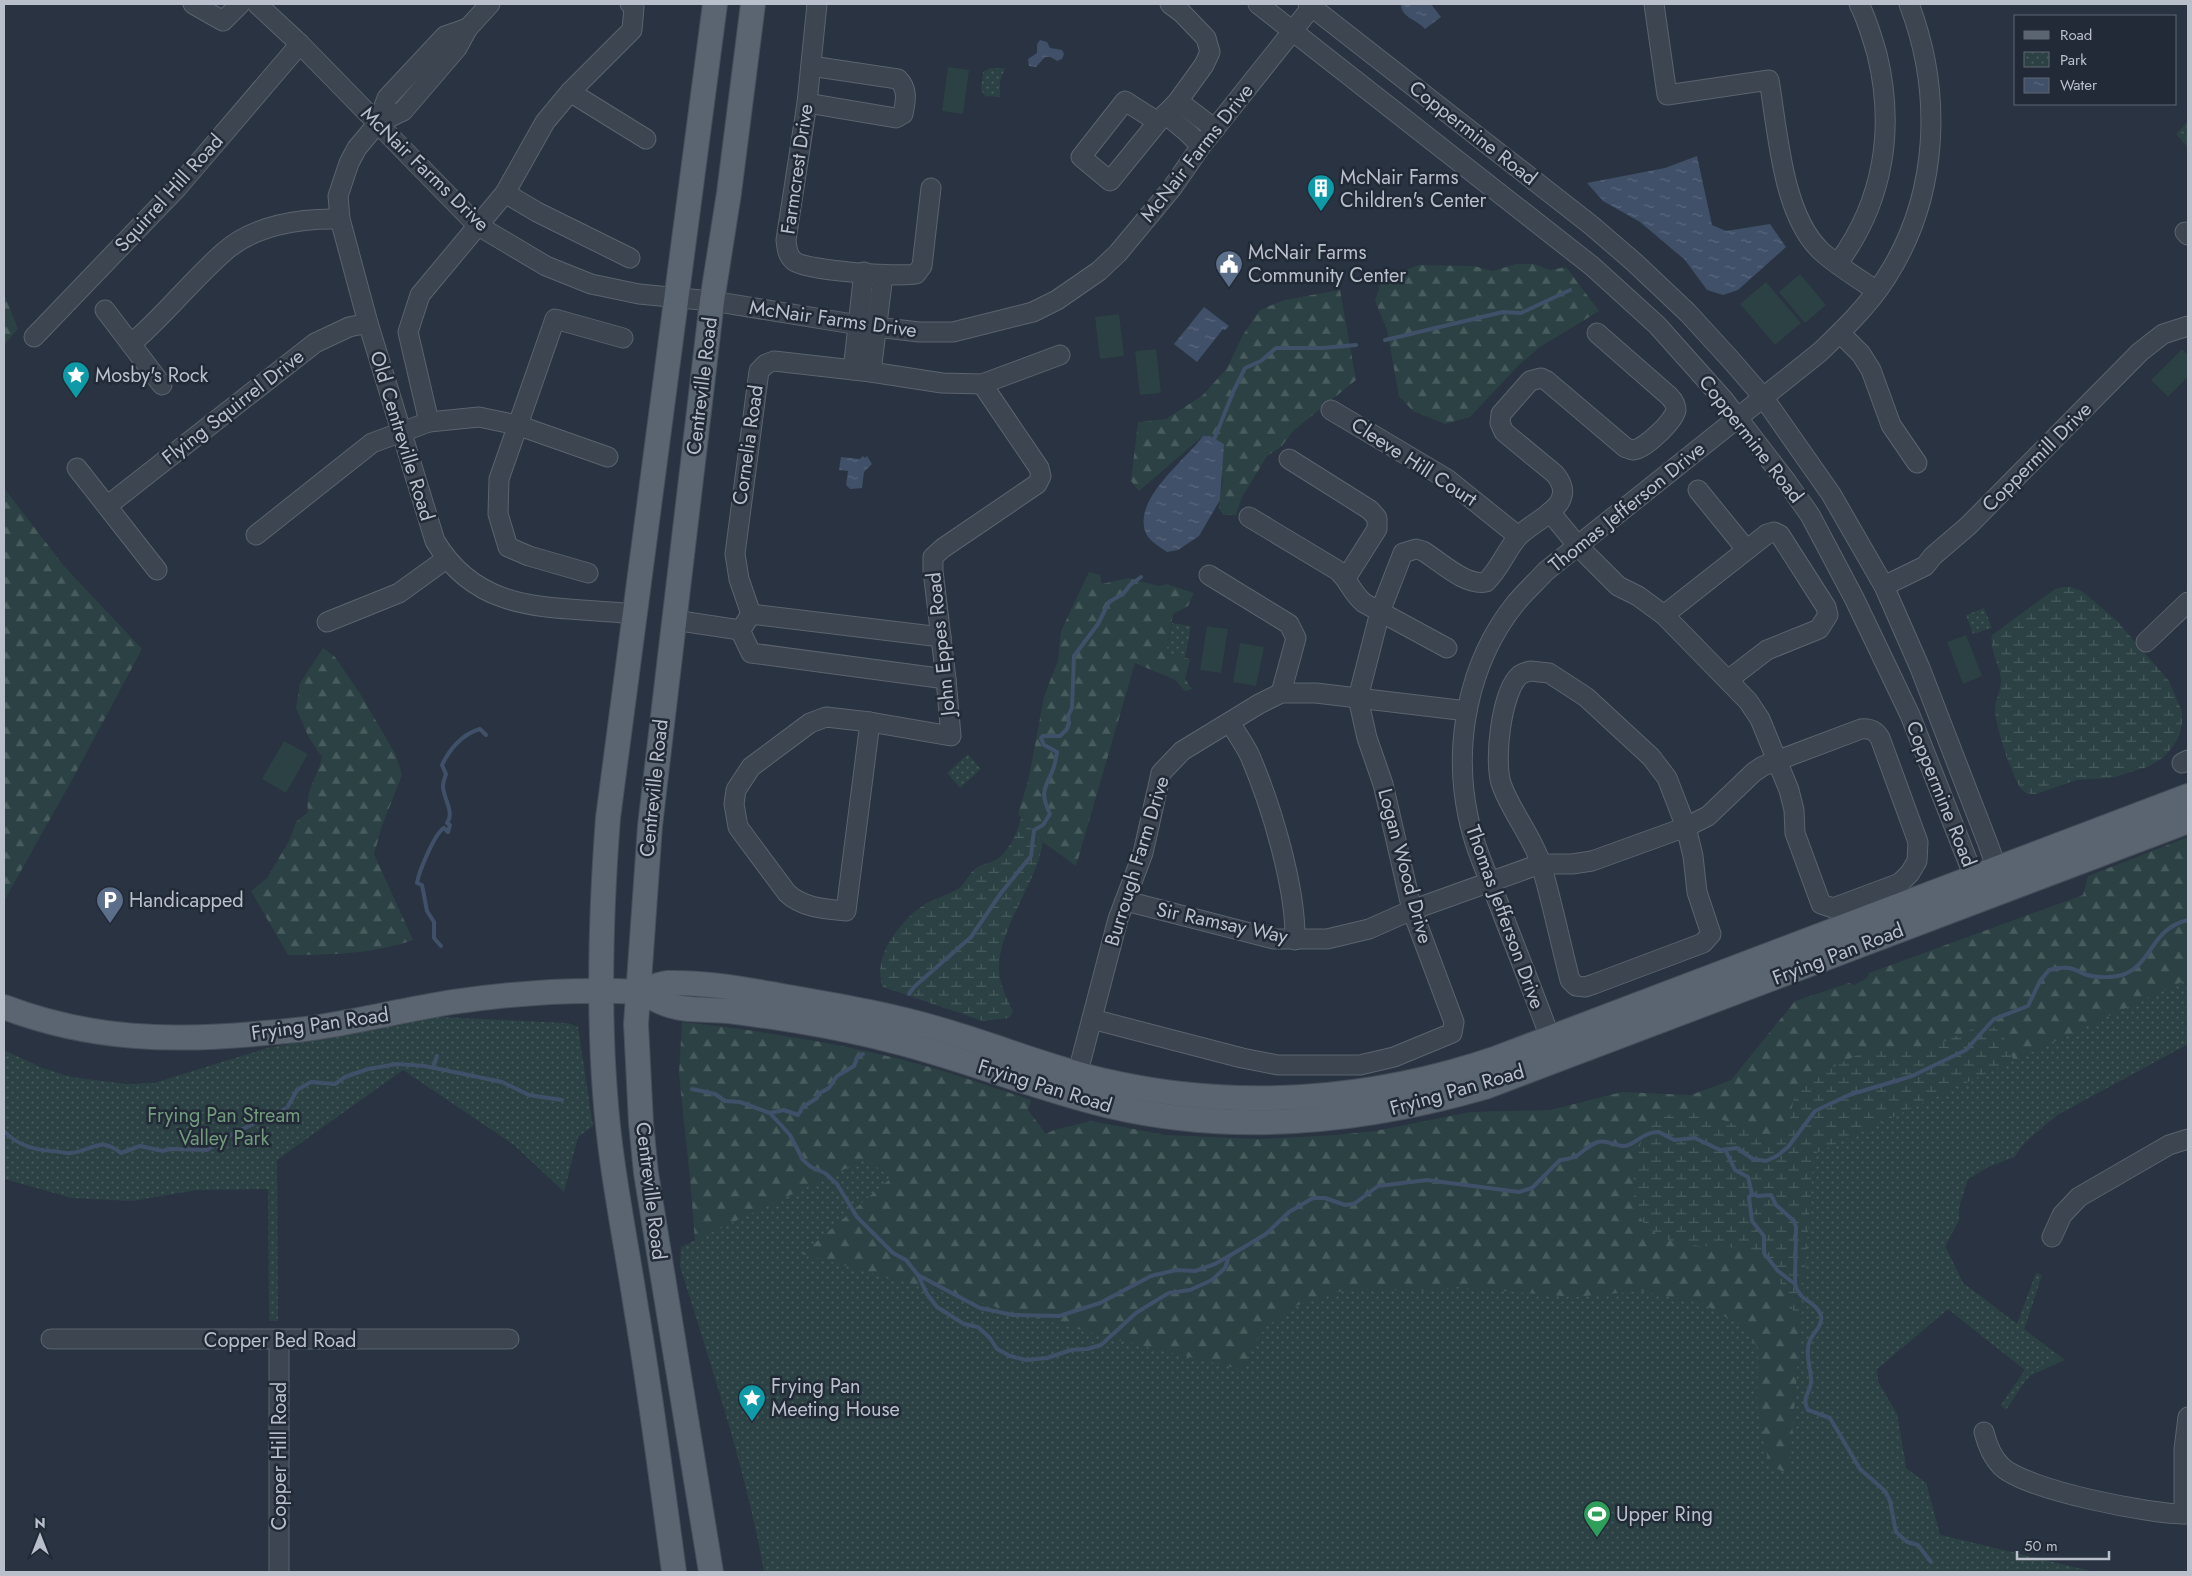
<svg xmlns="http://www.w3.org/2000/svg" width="2192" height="1576" font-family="Jost,sans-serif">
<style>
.grass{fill:#2c4143}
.forest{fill:url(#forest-firs)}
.wetland{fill:url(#wetland-marsh)}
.park{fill:url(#park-dots)}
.water{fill:url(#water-ripples)}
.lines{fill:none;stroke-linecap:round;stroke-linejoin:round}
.stream{stroke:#405069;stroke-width:4}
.minor-casing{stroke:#5b636e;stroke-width:21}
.major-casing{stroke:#464e5a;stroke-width:26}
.minor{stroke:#3d4551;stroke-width:19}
.major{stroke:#5b6471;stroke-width:24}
.labels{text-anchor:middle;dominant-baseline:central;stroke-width:5;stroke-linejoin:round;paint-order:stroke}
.street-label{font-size:20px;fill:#bac0cb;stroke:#212a36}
.poi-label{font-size:20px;fill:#bac0cb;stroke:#212a36;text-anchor:start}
.park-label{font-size:20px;fill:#729a7c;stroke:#212a36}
</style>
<defs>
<pattern id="forest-firs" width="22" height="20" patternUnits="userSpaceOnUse" patternTransform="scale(1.25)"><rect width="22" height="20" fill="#2c4143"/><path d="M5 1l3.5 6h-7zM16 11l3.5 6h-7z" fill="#485b5d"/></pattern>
<pattern id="wetland-marsh" width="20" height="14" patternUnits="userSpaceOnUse" patternTransform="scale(1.25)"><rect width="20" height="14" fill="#2c4143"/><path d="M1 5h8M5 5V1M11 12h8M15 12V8" fill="none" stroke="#485b5d"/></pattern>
<pattern id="park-dots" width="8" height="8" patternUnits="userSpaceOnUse" patternTransform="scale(1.25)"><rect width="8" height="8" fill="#2c4143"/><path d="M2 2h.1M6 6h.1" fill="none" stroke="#485b5d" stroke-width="1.8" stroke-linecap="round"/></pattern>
<pattern id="water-ripples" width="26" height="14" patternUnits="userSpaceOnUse" patternTransform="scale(1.25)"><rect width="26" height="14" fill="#405069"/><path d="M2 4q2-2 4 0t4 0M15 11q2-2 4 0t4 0" fill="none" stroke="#5a677d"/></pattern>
</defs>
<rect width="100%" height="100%" fill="#293341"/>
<g class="grass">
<polygon points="948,67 969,70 963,114 942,111"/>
<polygon points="1800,274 1826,305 1805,323 1779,292"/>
<polygon points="1766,282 1801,323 1775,345 1740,304"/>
<polygon points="1119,314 1124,356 1100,359 1095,317"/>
<polygon points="1156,349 1161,393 1140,395 1135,351"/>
<polygon points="2182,349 2188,355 2188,377 2168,397 2151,380"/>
<polygon points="1207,626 1228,629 1221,673 1200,670"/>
<polygon points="1966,635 1982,676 1963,684 1947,642"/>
<polygon points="1240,643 1264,647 1256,686 1233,682"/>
<polygon points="284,741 308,754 286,793 262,779"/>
</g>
<g class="forest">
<polygon points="1516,264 1534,264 1550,270 1566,267 1599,311 1540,347 1518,366 1470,417 1445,424 1413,411 1399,396 1387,330 1375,301 1382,278 1419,265 1474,266 1493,271"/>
<polygon points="1340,290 1356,380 1293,431 1281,447 1267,456 1242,497 1236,515 1223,515 1219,507 1223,480 1210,436 1203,436 1139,491 1131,481 1138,422 1166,419 1203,395 1227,368 1243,335 1260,310 1284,300"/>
<polygon points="4,294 18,329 4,345"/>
<polygon points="4,488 64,566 142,649 72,780 4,901"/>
<polygon points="1089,572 1100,575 1102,584 1128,578 1159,586 1167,584 1194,593 1188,606 1173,614 1166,654 1190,659 1185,679 1192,689 1185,691 1175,680 1135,663 1076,866 1043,842 1018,814 1029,777 1044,697 1058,660 1061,631"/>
<path d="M323 648 335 657 359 692 396 755 402 775 382 826 374 854 413 940C374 954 330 955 288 955L251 891 267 878 290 839 296 822 308 812C305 789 317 779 322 757L309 738 296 708 300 683Z"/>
<path d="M2188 837V1044L2057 1115 2026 1141 2014 1157 1988 1167 1968 1179 1959 1207V1220L1945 1246 1963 1283 2065 1360 2029 1376 2025 1370 1948 1309 1877 1369 1878 1382 1897 1414 1906 1468 1926 1483 1940 1535 2094 1572 699 1290 690 1179 679 1074 682 1022C755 1030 828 1041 900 1059 944 1070 988 1086 1031 1100L1028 1110 1046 1134 1054 1130 1091 1121 1166 1135 1259 1139 1335 1135 1375 1131 1470 1112 1550 1110 1622 1092 1691 1095 1731 1080 1795 1001 1849 983 1854 985 1867 978 1869 973 2083 895 2088 876Z"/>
</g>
<g class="wetland">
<path d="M2063 587H2071L2082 591 2117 621 2169 681 2182 711V723L2180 734 2174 745 2164 757 2150 766 2112 778 2077 780 2036 794C2031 794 2026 794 2022 790 2012 778 1995 725 1995 710 1995 700 2001 690 2001 680 2000 664 1989 652 1992 635L2055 589Z"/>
<path d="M1021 817 1043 842C1036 885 999 927 999 968 999 983 1007 998 1013 1012L1009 1018 983 1021 883 987C871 958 899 923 921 907 933 898 947 896 959 888 965 884 969 873 976 868 984 863 993 863 1000 857 1011 847 1018 831 1021 817Z"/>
<path d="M1990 1025 2002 1033 2016 1066 1804 1327C1787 1307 1785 1280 1765 1263 1739 1241 1719 1249 1690 1245 1626 1235 1627 1192 1641 1142 1646 1124 1663 1115 1681 1112 1692 1110 1731 1122 1743 1127 1754 1131 1761 1142 1774 1140 1795 1136 1788 1106 1797 1092 1800 1088 1805 1085 1809 1082 1829 1069 1856 1052 1881 1049 1897 1047 1914 1051 1930 1047 1951 1041 1968 1027 1990 1025Z"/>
</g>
<g class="park">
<polygon points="990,68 1005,68 1000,81 1000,97 985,96 981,90 983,72"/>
<polygon points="2188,121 2188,147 2176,134"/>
<polygon points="1984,608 1992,628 1973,634 1966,615"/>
<polygon points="1172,623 1191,626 1185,658 1166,654"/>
<polygon points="968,754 981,769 960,788 947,773"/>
<path d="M2188 979V1044L2057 1115 2026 1141 2014 1157 1988 1167 1968 1179 1959 1207V1220L1945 1246 1963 1283 2017 1324 2036 1273 2042 1275 2024 1330 2058 1356C2029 1369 2024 1384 2006 1410L2001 1405 2025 1370 1948 1309 1877 1369 1878 1382 1897 1414 1906 1468 1926 1483 1940 1535 2094 1572H764C746 1468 711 1367 680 1266L681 1247 866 1159 891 1178 802 1254 1122 1341 1244 1370 1249 1351 1266 1327 1298 1305 1348 1289 1426 1291 1457 1287 1573 1297 1642 1291 1704 1304 1742 1327 1758 1348 1757 1404 1769 1464 1789 1475 1814 1154Z"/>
<polygon points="438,1017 568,1023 578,1027 593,1126 578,1137 564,1192 514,1145 403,1070 277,1160 278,1321 269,1321 268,1189 197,1190 132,1201 72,1198 4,1179 4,1050 40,1067 71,1077 126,1084 154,1083 267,1048"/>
</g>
<g class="water">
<path d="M1401 4H1431L1441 17 1425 29C1418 20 1401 18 1401 4Z"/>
<polygon points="1040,40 1047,42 1050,48 1062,50 1064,54 1062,59 1057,61 1051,57 1045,57 1036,67 1029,66 1028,59 1037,53 1037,44"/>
<polygon points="1697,156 1712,225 1726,231 1770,224 1786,247 1738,290 1723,295 1707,290 1685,260 1640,222 1603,201 1587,183 1665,168"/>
<polygon points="1204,307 1229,326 1225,330 1223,329 1197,362 1174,344"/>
<path d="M1203 436H1210L1224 444 1220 500 1199 536 1178 550 1167 552C1160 547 1153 543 1148 537 1127 503 1186 460 1203 436Z"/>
<polygon points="863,456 865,458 867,456 872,464 864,472 862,488 850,489 846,485 848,471 839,470 841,457 860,459"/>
</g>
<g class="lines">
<g class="stream">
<polyline points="1385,340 1503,312 1521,313 1570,290"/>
<polyline points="1213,442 1234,390 1245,368 1261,361 1276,348 1323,348 1356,345"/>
<path d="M441 946 434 938V922L427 911 422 885 417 883C419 871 435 833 444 828L448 832 450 825 447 823C455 812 443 798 443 786 443 781 445 778 446 774L442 765C449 750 462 734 480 729L486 735"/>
<path d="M909 994 914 987 971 937 1001 893 1031 856 1034 830 1043 825 1050 814C1041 795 1043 790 1052 772 1055 766 1056 758 1057 752L1044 745 1041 738 1043 736H1060L1067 729 1069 723 1068 716 1072 708 1074 656 1098 624 1109 602 1123 594 1130 585 1141 577"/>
<polyline points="433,1068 437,1056"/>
<path d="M692 1089 715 1094 725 1101 740 1102 770 1113 790 1135 803 1160 811 1167 825 1173 837 1184 857 1217 893 1253 906 1260 918 1275 927 1294 937 1307 964 1324 978 1327 990 1338 997 1349 1010 1356 1026 1360 1047 1358 1071 1350 1087 1349 1101 1345 1136 1313 1157 1300 1169 1293 1190 1290 1212 1280 1225 1268 1229 1256 1266 1234 1289 1212 1313 1198H1325L1345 1205 1354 1204 1378 1186 1427 1180 1519 1192 1532 1188 1560 1160C1584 1158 1580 1148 1598 1142 1606 1139 1615 1146 1624 1146 1634 1145 1636 1139 1644 1136 1649 1133 1654 1132 1659 1132L1674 1140 1695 1138 1720 1150 1737 1148 1753 1159 1766 1161 1777 1156 1788 1147 1815 1111 1849 1095 1912 1076 1966 1050 1994 1019 2028 1006 2040 981 2049 970C2056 968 2062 967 2069 968 2075 969 2081 973 2087 975 2098 978 2114 978 2125 974 2152 963 2152 928 2188 920"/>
<polyline points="770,1113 784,1110 798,1115 803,1107 817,1098 818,1094 829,1088 837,1076 854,1066 857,1058 863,1054"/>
<path d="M4 1131C17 1145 34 1150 52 1151 59 1151 65 1154 71 1153 94 1150 100 1136 121 1153L140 1146 163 1151 170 1149 207 1150 234 1133 287 1108 297 1090 311 1082 335 1084 345 1077 368 1069 397 1064 425 1066 502 1082 529 1095 562 1100"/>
<polyline points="1726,1151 1735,1170 1748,1177 1752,1194 1749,1197 1752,1221 1764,1236 1764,1253 1778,1271 1795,1284"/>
<path d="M1752 1194 1758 1196 1771 1195 1776 1205 1794 1221 1796 1227 1795 1284C1800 1303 1817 1301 1821 1316 1823 1325 1814 1332 1810 1340 1805 1352 1810 1365 1811 1378 1813 1391 1800 1396 1808 1410L1830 1418 1860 1469 1885 1491 1890 1501 1896 1532 1907 1542 1918 1545 1931 1562"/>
<polyline points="918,1275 980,1308 1013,1315 1059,1316 1100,1303 1151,1276 1176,1270 1195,1271 1215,1264 1229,1256"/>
</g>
<g class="minor-casing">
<g id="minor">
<polyline points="193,4 223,21 240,4"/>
<polyline points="257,4 300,44 477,225 546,266 591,284 639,294 712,301 859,325 919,332 953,332 1033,312 1057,300 1099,271 1118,253 1172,188 1201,146 1314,4"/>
<path d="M817 4 807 103 786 240C787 248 787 255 794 261 806 271 899 277 916 274L922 266 931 188"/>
<polyline points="1258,4 1592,266 1657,325 1723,399 1786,481 1810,515 1854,598 1910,715 1974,877 1984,886"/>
<polyline points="1308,4 1591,225 1634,262 1688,313 1731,360 1763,397 1831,494 1884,586 1920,668 1988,844 1997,869 1996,881"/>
<path d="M1654 4 1667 95 1769 80C1778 132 1782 214 1821 251 1836 265 1859 279 1877 291"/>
<polyline points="468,28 490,4"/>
<polyline points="570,92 646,139"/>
<polyline points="1178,101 1215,129"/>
<path d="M807 103 896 118 903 114C906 100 908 89 898 79L811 66"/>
<polyline points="1165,114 1188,133 1201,146"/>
<polyline points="1158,122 1125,101 1081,157 1110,181 1158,122 1178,101 1204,65 1210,52 1206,38 1182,13 1170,4"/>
<path d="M378 123 403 111 457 48 468 28 445 36 387 98 378 123 357 148 349 163 338 196 340 219 368 323 435 541C481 618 556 605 634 614"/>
<polyline points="505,193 537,212 630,258"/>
<polyline points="2185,232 2188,235"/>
<path d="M1838 263C1884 201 1895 128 1877 54 1872 37 1867 19 1859 4"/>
<polyline points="105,310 162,385"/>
<polyline points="1840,333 1861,354 1871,370 1891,425 1917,463"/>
<polyline points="34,337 177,188 300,44"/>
<path d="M131 344C164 316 191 281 224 252 254 225 301 218 340 219"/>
<polyline points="853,370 864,272"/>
<polyline points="871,372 883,275"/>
<polyline points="1331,410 1447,479 1518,536"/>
<polyline points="429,422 408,332 420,295 505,193 545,122 570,92 632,30 634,7 630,4"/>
<polyline points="1289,459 1370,510 1377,518 1377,529 1346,578"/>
<polyline points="77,468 157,570"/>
<polyline points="1698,490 1746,549"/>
<polyline points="107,506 315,343 349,327 368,323"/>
<path d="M1249 517 1337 570C1350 581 1350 591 1364 603L1447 648"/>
<polyline points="256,535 372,443 429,422 479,417 517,425 608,457"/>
<polyline points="588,573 529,556 508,547 498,514 499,479 555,319 623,338"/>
<polyline points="1209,575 1289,624 1296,638 1281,693"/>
<polyline points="1884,586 1925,566 1933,556 1968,526 2140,352 2163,334 2188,326"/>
<polyline points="751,614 739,579 735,554 759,371 766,364 774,361 871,372 942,383 982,384 1060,355"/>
<polyline points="1664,615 1767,534 1774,532 1780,535 1826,607 1828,615 1819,629 1767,650 1728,680"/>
<polyline points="674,620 740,630"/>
<polyline points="327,622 399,593 446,559"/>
<polyline points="744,625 751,614 941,637"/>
<polyline points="740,630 751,653 946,679"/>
<polyline points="2146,642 2188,602"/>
<path d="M1530 671 1549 673 1586 697 1651 757 1667 778 1686 827 1693 856 1697 892 1711 934 1703 943 1594 984 1585 987 1576 986 1570 980C1560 941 1552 902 1541 864 1532 836 1512 813 1502 786 1493 764 1501 691 1520 675 1523 673 1527 672 1530 671Z"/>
<path d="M826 717 870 722 846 911C825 909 803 908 787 893L738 827 734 804 736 790 751 767 810 723Z"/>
<polyline points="870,722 951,736 946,679 933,571 933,557 943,548 1037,484 1041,476 1039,468 982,384"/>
<path d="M1230 723C1237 734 1245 745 1250 756 1271 805 1296 887 1295 940"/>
<polyline points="2182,763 2188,760"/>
<path d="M1126 901 1274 939H1327L1369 929 1412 910 1540 864H1572L1592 861 1686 827 1708 816 1754 772 1763 766 1861 729C1870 728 1875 730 1880 738L1918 842 1917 861 1910 873 1900 883 1833 908 1821 904 1795 833 1794 810 1789 790 1760 719 1748 701 1664 615 1638 596 1618 586 1578 546 1550 512"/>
<path d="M1092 1019 1242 1058 1278 1065H1360L1394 1057 1452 1033 1454 1022 1412 910 1383 784 1367 738 1358 698 1380 612 1403 553 1416 549 1423 551C1441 562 1465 586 1486 582 1499 570 1506 551 1517 538 1533 519 1581 506 1555 474L1504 432 1500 423 1501 414 1530 381 1541 378 1547 381 1626 448C1628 448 1631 450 1633 450 1645 449 1674 421 1676 410 1676 404 1673 400 1669 396L1597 333"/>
<path d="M1555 1051C1537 1001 1517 952 1498 902 1487 874 1474 846 1468 816 1453 744 1468 663 1515 604 1524 593 1536 582 1546 571L1820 352C1844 329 1868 306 1886 278 1939 196 1943 93 1909 4"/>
<polyline points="1074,1087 1118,919 1143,853 1161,773 1182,751 1259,704 1281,693 1316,693 1467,711"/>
<polyline points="2052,1237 2062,1215 2079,1197 2169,1145 2188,1139"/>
<polyline points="51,1339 509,1339"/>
<path d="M1984 1432C1987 1444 1992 1457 2001 1466 2025 1490 2153 1515 2188 1514"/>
<polyline points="2184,1514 2184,1449 2188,1417"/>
<polyline points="279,1572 279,1340"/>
</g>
</g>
<g class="major-casing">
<g id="major">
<path d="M638 992C647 989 658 984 668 983 704 982 742 989 777 995 834 1005 890 1014 945 1031 999 1047 1051 1068 1105 1081 1235 1111 1371 1101 1497 1058L2188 796"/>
<path d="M4 1007C90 1040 174 1042 265 1033 285 1031 305 1030 325 1026 367 1019 409 1009 452 1002 501 995 553 990 603 991 615 991 629 990 641 993 653 997 663 1005 676 1007 693 1011 711 1009 729 1011 784 1018 839 1027 893 1041 966 1059 1037 1089 1110 1106 1234 1135 1364 1122 1485 1087L2188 821"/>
<path d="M674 1572C662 1484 651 1396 636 1308 625 1236 610 1165 605 1093 598 1001 601 910 608 818L715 4"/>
<polyline points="711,1572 646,1173 641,1123 636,1024 650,826 712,301 729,193 753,4"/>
</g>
</g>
<use href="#minor" class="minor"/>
<use href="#major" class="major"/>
</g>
<defs>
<g id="building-pin" transform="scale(1.4375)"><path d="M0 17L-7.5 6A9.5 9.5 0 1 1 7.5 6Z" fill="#0f9aa8" stroke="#212a36"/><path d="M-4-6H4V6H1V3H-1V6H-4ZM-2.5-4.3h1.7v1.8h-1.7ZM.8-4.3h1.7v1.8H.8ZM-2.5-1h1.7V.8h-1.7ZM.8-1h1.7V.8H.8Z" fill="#fff"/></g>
<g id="civic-pin" transform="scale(1.4375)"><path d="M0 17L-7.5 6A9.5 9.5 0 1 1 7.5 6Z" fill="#5c6f8a" stroke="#212a36"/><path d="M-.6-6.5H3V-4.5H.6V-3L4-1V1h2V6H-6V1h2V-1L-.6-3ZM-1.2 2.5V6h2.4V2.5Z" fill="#fff"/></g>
<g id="sight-pin" transform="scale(1.4375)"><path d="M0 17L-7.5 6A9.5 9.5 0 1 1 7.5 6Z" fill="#0f9aa8" stroke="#212a36"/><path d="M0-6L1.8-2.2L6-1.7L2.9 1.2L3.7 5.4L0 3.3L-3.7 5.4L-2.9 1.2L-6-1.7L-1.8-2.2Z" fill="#fff"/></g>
<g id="parking-pin" transform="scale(1.4375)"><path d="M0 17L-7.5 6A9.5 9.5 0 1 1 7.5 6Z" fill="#5c6f8a" stroke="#212a36"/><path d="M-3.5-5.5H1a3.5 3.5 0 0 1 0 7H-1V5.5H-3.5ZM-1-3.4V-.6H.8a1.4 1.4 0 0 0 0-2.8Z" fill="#fff"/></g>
<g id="stadium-pin" transform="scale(1.4375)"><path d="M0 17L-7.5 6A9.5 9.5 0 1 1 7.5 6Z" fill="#2e9e5b" stroke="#212a36"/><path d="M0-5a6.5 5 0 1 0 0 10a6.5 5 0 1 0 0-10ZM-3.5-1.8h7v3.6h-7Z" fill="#fff"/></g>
</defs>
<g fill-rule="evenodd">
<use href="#building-pin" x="1321" y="188"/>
<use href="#civic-pin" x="1229" y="264"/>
<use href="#sight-pin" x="76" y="375"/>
<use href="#parking-pin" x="110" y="900"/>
<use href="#sight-pin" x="752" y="1398"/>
<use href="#stadium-pin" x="1597" y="1514"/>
</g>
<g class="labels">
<g class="street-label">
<text transform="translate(1473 133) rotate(38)">Coppermine Road</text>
<text transform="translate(1197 153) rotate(-52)">McNair Farms Drive</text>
<text transform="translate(425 169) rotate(44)">McNair Farms Drive</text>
<text transform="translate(797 169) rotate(-82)">Farmcrest Drive</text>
<text transform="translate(169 193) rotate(-48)">Squirrel Hill Road</text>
<text transform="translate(833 319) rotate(8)">McNair Farms Drive</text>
<text transform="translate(702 386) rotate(-83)">Centreville Road</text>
<text transform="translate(233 407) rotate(-38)">Flying Squirrel Drive</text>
<text transform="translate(402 436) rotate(73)">Old Centreville Road</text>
<text transform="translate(1751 439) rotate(52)">Coppermine Road</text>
<text transform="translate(748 445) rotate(-82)">Cornelia Road</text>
<text transform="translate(2037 457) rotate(-45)">Coppermill Drive</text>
<text transform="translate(1414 462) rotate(33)">Cleeve Hill Court</text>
<text transform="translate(1627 507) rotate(-39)">Thomas Jefferson Drive</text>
<text transform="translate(941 644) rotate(-96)">John Eppes Road</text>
<text transform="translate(654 788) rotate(-84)">Centreville Road</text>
<text transform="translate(1941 794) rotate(68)">Coppermine Road</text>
<text transform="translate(1137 861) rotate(-73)">Burrough Farm Drive</text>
<text transform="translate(1405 866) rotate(75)">Logan Wood Drive</text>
<text transform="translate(1505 917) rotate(70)">Thomas Jefferson Drive</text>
<text transform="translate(1222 923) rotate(12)">Sir Ramsay Way</text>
<text transform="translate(1838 954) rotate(-21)">Frying Pan Road</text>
<text transform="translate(320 1024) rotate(-8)">Frying Pan Road</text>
<text transform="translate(1045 1086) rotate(17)">Frying Pan Road</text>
<text transform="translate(1457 1090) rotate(-16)">Frying Pan Road</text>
<text transform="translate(651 1191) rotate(83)">Centreville Road</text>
<text x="280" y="1340">Copper Bed Road</text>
<text transform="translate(279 1456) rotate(-90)">Copper Hill Road</text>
</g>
<g class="poi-label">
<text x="1340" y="177">McNair Farms<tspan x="1340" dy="23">Children's Center</tspan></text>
<text x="1248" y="252">McNair Farms<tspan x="1248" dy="23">Community Center</tspan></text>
<text x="95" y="375">Mosby's Rock</text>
<text x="129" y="900">Handicapped</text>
<text x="771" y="1386">Frying Pan<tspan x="771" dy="23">Meeting House</tspan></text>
<text x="1616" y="1514">Upper Ring</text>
</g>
<g class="park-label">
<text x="224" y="1115">Frying Pan Stream<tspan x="224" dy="23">Valley Park</tspan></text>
</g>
</g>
<rect width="2192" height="1576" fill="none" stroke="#bac0cb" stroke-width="10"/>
<rect x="2014" y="15" width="162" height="90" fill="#212a36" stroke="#5e6672"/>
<rect x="2024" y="31" width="25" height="8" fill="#5b6471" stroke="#5e6672"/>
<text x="2060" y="40" font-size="15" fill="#bac0cb">Road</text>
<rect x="2024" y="52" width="25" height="15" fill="url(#park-dots)" stroke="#5e6672"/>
<text x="2060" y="65" font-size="15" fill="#bac0cb">Park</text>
<rect x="2024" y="78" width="25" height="15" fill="url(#water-ripples)" stroke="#5e6672"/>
<text x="2060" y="90" font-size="15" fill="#bac0cb">Water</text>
<g transform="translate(40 1536)" stroke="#212a36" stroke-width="4" paint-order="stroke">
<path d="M0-4L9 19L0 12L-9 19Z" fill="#bac0cb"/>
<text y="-8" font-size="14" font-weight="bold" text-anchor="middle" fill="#bac0cb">N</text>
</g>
<path d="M2017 1551v8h92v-8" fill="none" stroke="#bac0cb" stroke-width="2.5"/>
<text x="2024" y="1551" font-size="15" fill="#bac0cb" stroke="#212a36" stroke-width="4" paint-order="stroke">50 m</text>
</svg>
